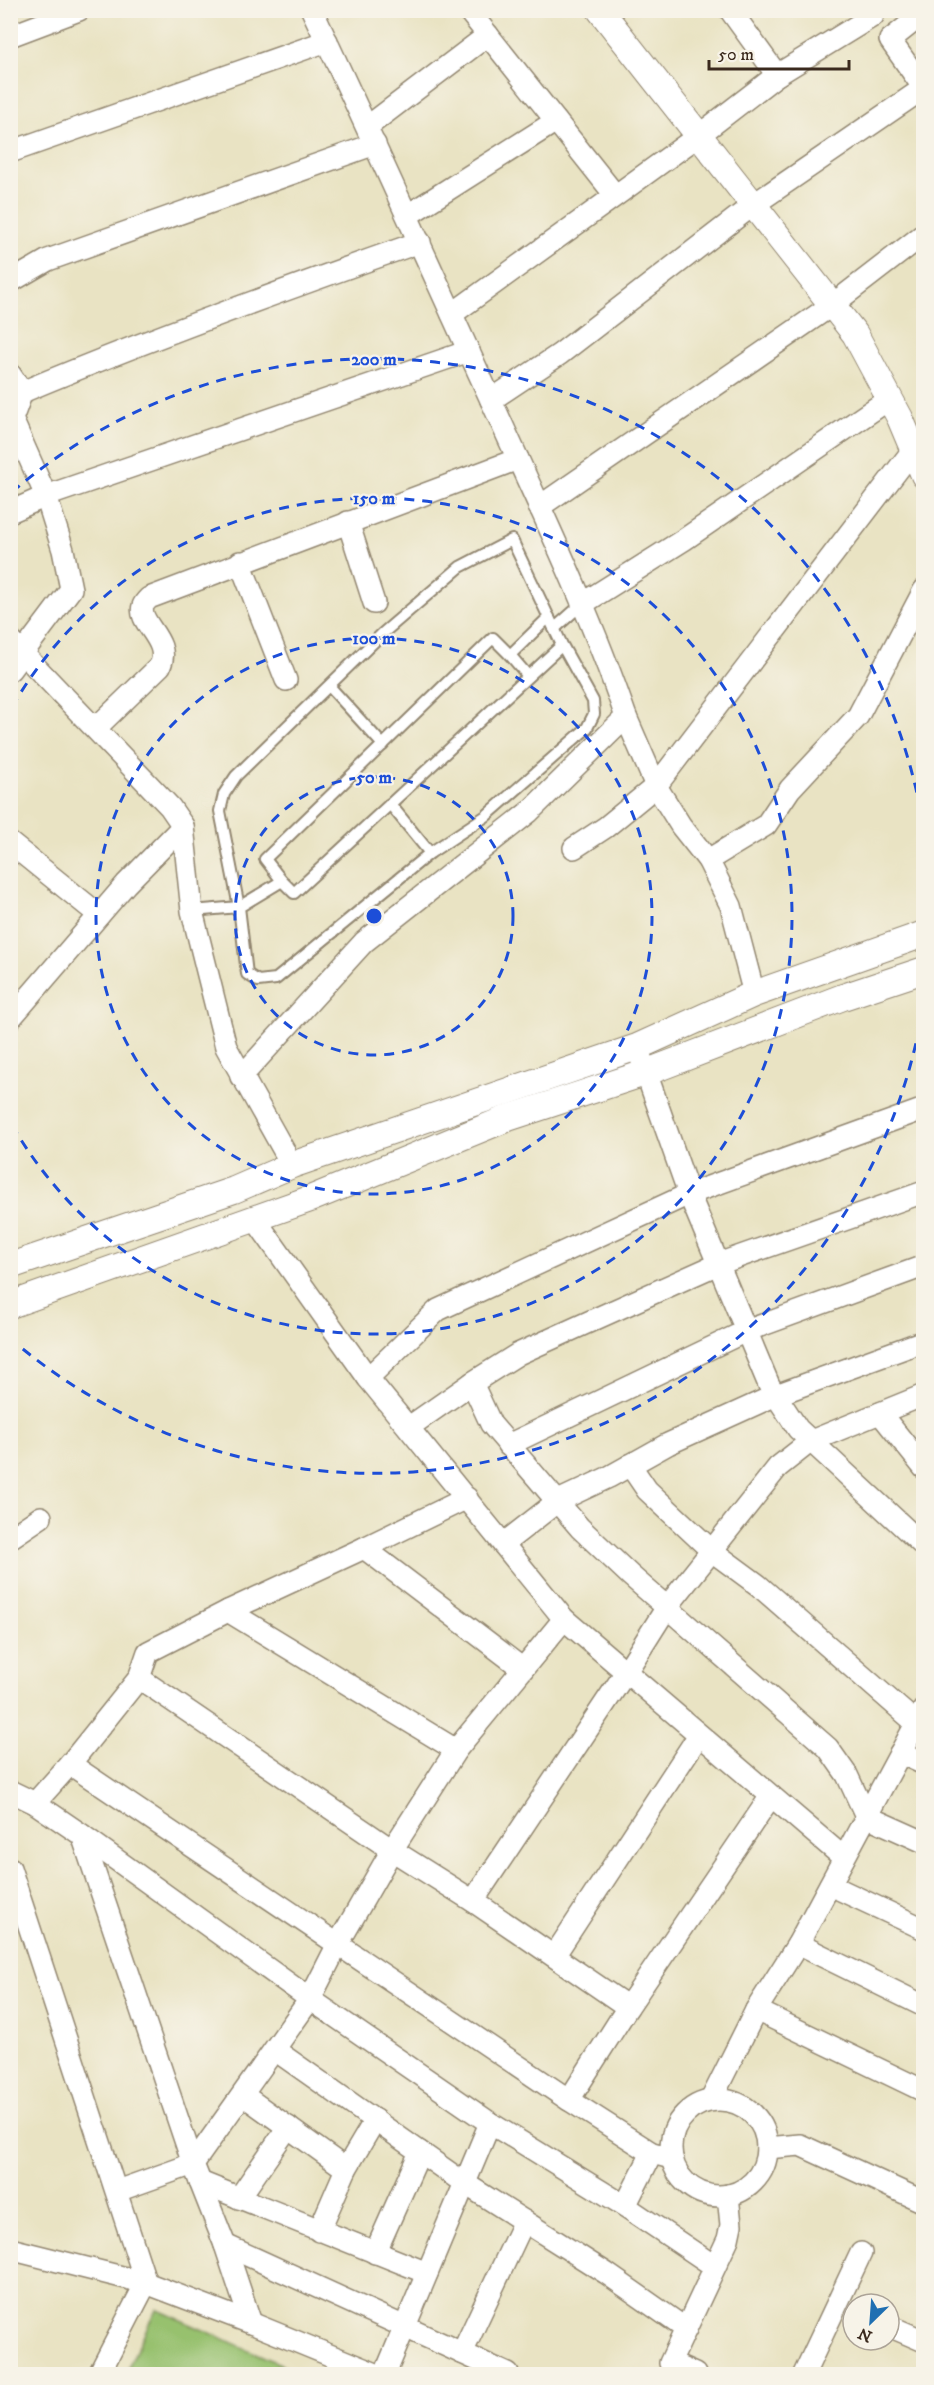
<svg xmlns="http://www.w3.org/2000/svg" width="934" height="2385" font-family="'IM FELL DW Pica',serif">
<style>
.green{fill:#97c16e;stroke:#697646;stroke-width:1.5}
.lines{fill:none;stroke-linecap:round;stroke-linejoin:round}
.service-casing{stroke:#928670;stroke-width:14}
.minor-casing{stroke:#928670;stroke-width:24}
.tertiary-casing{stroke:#928670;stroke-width:28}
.service{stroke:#fff;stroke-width:10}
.minor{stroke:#fff;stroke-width:21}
.tertiary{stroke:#fff;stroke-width:26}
.ring{fill:none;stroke:#1d4ed8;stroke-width:3;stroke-dasharray:10 8}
.centre{fill:#1d4ed8;stroke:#f7f3e8;stroke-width:3}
.ring-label{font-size:18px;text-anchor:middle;font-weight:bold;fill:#1d4ed8;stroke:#f7f3e8;stroke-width:4.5;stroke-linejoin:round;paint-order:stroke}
</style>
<rect width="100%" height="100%" fill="#f7f3e8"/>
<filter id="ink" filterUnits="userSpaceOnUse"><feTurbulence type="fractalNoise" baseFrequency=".0167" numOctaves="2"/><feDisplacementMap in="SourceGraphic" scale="12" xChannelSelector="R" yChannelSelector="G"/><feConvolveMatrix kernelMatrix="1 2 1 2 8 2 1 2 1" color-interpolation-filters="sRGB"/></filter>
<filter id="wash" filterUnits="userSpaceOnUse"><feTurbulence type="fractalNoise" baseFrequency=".008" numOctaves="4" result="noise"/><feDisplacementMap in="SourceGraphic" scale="24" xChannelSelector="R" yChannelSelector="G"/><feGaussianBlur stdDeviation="1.35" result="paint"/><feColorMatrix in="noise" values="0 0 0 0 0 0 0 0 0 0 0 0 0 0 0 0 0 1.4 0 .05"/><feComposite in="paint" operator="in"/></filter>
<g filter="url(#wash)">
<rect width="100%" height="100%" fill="#e9e3c3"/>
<polygon class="green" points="156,2309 303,2374 125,2374"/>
</g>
<g filter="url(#ink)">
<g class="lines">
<g class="service-casing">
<g id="service">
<polyline points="554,629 582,604"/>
<polyline points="510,655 528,676"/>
<polyline points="330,687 383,745"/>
<polyline points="390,804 430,853"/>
<polyline points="282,881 265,859 493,638 510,655 549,617"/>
<polyline points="192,911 239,907 220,811 224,794 236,776 383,633 460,567 512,540 562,645 593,701 594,714 587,728 486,816 430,853 276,979 258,981 247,974 239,907 282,881 294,893 562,645"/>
</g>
</g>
<g class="minor-casing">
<g id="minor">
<path d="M312 10C375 144 435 278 496 411 542 512 590 612 626 717"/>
<polyline points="468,10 615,195"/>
<polyline points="730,10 777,75"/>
<polyline points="10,36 79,10"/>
<polyline points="923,87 890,40 924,13"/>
<polyline points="367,127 488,35"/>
<polyline points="10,152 327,41"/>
<polyline points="408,215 556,121"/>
<polyline points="10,282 48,260 375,144"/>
<polyline points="452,314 698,136 777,75 873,16"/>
<polyline points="10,374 22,392 12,419 46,496 63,550 71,589 10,670"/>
<path d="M22 392C153 337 286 289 420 242"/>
<polyline points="491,400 560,354 753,205 924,88"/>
<polyline points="539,507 832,305 924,234"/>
<polyline points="10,512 46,496 469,351"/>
<polyline points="348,522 374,603"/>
<polyline points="240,562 286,680"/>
<polyline points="582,604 685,539 889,399"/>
<polyline points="10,640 170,807 183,826 192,911 226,1047 292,1165"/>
<path d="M96 728 160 666C172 641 137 623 143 606 144 603 147 600 149 598L518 459"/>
<polyline points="10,843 99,915"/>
<polyline points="574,848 606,827 656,786 913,450"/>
<polyline points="708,860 766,825 790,789 858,716 924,590"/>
<polyline points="10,1019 126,884 183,826"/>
<polyline points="637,1047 689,1194 769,1385 798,1429 924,1546"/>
<polyline points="241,1077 364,942 529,812 626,717 656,786 681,826 708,860 731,906 754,994"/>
<polyline points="255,1219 368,1378 564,1619 456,1750"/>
<polyline points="368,1378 438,1310 689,1194 924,1109"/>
<polyline points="472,1383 491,1424 580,1528 631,1576 828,1748 847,1775 866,1816 924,1842"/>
<polyline points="880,1413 924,1468"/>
<polyline points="409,1427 472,1383 518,1354 582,1325 718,1264 924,1192"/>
<polyline points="508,1445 746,1331 924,1266"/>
<polyline points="630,1465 647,1490 712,1551 758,1585 916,1723"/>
<polyline points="10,1538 41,1517"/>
<polyline points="503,1544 558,1501 609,1477 668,1444 776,1395 924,1341"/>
<polyline points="364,1548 467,1498"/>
<polyline points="228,1611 364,1548 523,1669"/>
<polyline points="564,1619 844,1858"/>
<polyline points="900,1753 924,1764"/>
<polyline points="70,1764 139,1678 392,1850 473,1901 628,2007 569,2100"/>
<polyline points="10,1791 35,1803 82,1835 310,1999 490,2123 625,2206 714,2266"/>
<polyline points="35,1803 70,1764 569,2100 652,2153 672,2158"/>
<polyline points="82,1835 193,2164 225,2245 251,2323"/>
<polyline points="10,1868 146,2283 99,2374"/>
<polyline points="830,1885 924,1929"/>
<polyline points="473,1901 626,1672 667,1607 778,1467 811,1441 924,1395"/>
<polyline points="798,1944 924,2006"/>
<polyline points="554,1956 699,1735"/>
<polyline points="628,2007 771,1796"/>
<polyline points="756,2010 924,2091"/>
<polyline points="275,2050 464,2183 606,2273 686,2329"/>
<polyline points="243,2095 346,2169"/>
<polyline points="711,2100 756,2010 798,1944 924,1709"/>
<circle cx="719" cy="2148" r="48"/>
<polyline points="767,2148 800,2145 924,2202"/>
<polyline points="200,2182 427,2273"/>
<polyline points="117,2191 193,2164 310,1999 338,1944 392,1850 456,1750 228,1611 148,1652 139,1678"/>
<polyline points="239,2198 288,2127"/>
<polyline points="625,2206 652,2153"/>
<polyline points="319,2231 346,2169 375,2120"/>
<polyline points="225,2245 508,2374"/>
<polyline points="10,2249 146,2283 251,2323 376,2374"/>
<polyline points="375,2253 420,2152"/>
<polyline points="889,2326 924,2341"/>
<polyline points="462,2353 524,2221"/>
<polyline points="385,2374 490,2123"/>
<polyline points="695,2374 670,2363 728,2239 731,2225 728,2195"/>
<polyline points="804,2374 861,2253"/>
</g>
</g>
<g class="tertiary-casing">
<g id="tertiary">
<polyline points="600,10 855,334 900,418 924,475"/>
<polyline points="10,1266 234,1190 292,1165 637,1047 754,994 924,934"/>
<polyline points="10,1305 310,1199 508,1118 645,1073 843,997 924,970"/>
</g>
</g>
<use href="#service" class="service"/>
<use href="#minor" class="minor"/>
<use href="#tertiary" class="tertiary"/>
</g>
</g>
<g class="ring">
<circle cx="374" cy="916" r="139"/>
<circle cx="374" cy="916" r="278"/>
<path d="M12 707A418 418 0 1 1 12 1125"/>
<path d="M923 1008A557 557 0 0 1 12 1340M12 492A557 557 0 0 1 923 824"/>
</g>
<circle cx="374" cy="916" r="9" class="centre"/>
<g class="ring-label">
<text x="374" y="365">200 m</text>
<text x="374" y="504">150 m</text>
<text x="374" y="644">100 m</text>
<text x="374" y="783">50 m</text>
</g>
<rect width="934" height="2385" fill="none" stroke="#f7f3e8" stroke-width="36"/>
<g transform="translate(871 2322) rotate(205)"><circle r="28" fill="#f7f3e8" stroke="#aca397" stroke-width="1.5"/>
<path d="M0-4.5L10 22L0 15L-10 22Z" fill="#1f6fb2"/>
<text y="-9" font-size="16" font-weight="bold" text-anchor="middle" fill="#3b2a1e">N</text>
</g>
<path d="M709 60v9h140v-9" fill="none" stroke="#3b2a1e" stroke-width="3"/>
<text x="718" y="60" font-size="18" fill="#3b2a1e" stroke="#f7f3e8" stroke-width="4.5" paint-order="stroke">50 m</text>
</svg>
